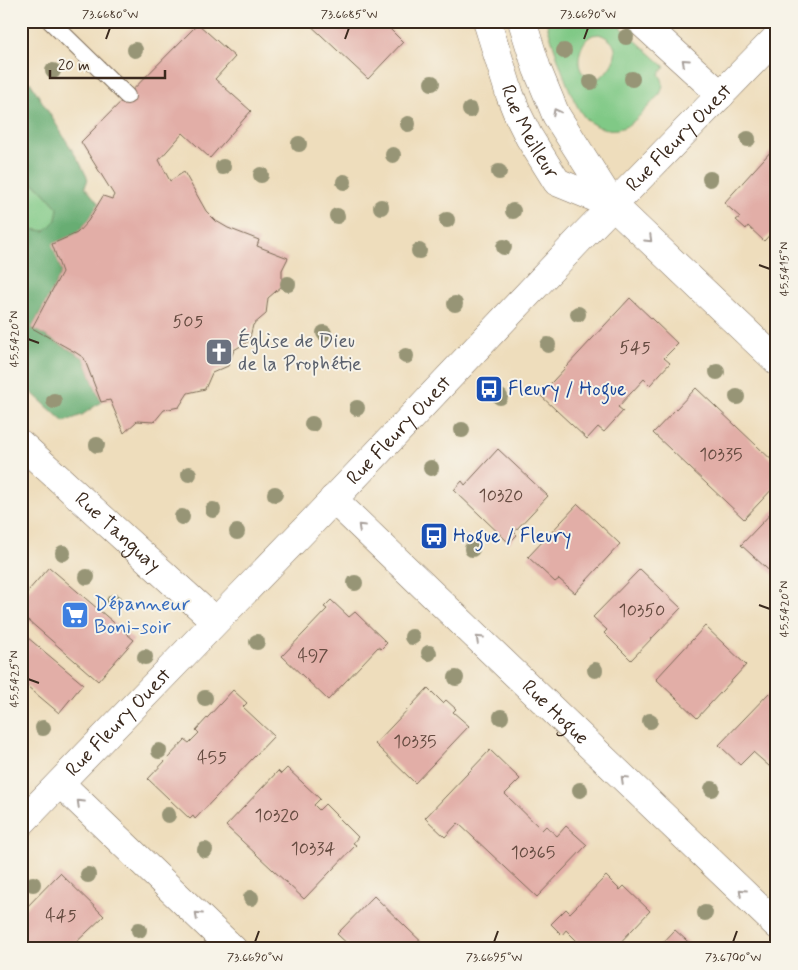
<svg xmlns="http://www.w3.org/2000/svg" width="798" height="970" font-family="Mynerve,sans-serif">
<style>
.green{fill:#80c986;stroke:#5e7a52;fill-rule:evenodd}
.forest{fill:#68ad73;stroke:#526c48}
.building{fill:#e2aea7}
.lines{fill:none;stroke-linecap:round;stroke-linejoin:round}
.service-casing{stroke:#7a6955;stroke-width:18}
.minor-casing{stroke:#7a6955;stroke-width:29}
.tertiary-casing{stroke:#7a6955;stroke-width:29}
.service{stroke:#fff;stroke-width:16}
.minor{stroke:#fff;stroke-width:28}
.tertiary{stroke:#fff;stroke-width:28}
.tree{fill:#979576}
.oneway{stroke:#a79f9a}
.ticks{fill:none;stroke:#3b2a1e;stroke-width:2}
.labels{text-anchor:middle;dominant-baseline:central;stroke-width:4;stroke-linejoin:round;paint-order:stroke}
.number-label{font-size:18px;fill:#654b40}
.street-label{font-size:20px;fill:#3b2a1e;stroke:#f7f3e8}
.worship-label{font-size:20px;fill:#5b616d;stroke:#f7f3e8;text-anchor:start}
.transit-label{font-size:20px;fill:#164399;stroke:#f7f3e8;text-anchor:start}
.shop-label{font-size:20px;fill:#366cbe;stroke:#f7f3e8;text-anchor:start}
.neatline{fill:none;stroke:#3b2a1e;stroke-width:2}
.ticks-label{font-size:12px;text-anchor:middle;fill:#3b2a1e}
</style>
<rect width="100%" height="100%" fill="#f7f3e8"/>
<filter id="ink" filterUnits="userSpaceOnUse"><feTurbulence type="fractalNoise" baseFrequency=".02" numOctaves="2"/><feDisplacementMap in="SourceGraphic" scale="10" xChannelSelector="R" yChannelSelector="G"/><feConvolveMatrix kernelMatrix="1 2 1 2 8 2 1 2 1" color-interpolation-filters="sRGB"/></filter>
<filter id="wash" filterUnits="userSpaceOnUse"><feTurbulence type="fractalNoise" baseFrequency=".0096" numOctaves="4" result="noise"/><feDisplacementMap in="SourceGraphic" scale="20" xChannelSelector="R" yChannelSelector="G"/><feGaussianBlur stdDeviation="1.12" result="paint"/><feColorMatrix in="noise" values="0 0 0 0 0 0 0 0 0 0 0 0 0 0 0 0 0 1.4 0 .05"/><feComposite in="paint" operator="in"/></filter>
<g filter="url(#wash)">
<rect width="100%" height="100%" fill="#eeddbc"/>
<g class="green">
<path d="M546 21H614L665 67 659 74C664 81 664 86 660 94 650 104 641 116 630 124 617 133 599 130 587 120 571 105 553 44 546 21ZM599 34C624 43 617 63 600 78 595 77 586 77 582 72 575 62 581 41 591 36 593 34 596 35 599 34Z"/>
<polygon points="21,175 40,188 58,208 56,220 45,231 29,229 21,225"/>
</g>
<polygon class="forest" points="30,82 80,163 88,179 85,187 99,204 88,221 77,233 53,244 62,272 32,328 84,358 101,402 82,415 64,422 21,383 21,225 29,229 45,231 56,220 58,208 40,188 21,175 21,91"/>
<g id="blocks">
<g class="building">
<polygon points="306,21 382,21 403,42 368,79"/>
<polygon points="198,24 235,57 215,79 251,111 210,158 183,133 159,160 170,181 184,172 206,211 216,221 228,228 259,240 257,246 288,258 282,270 282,286 268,298 266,314 253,325 249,341 234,350 228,366 212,373 205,389 188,393 179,407 164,410 154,422 137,421 124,433 110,400 101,402 84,358 75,352 32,328 62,272 52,244 77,233 88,221 103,196 112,199 114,195 81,142"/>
<polygon points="773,149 777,152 777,227 764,241 748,226 746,229 736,220 740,217 724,203"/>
<polygon points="630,298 678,344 664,358 670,363 650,385 644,379 618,407 623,411 604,432 598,427 587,439 540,395"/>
<polygon points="696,388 777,465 777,484 744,519 653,433"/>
<polygon points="498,449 548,496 514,532 517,535 509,543 454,490 462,481 465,485"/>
<polygon points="578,504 620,544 575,593 559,579 555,582 528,557"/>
<polygon points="777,507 777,578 741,545"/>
<polygon points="49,567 134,640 98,681 21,614 21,599"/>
<polygon points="640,569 681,608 631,660 604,633 607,630 593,617"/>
<polygon points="331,600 349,617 355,612 387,643 381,649 378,647 328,700 282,656 327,609 324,607"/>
<polygon points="705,626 746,665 697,718 656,679"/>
<polygon points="21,632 83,684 59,713 21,681"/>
<polygon points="428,688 443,703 446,700 456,709 453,712 469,726 415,783 375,744"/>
<polygon points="233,690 247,703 243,707 274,736 195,819 193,816 190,819 148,779 185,740 189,743 199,733 196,730"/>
<polygon points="769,693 777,700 777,773 753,752 740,765 719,745"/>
<polygon points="490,750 520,779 505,794 542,830 546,826 557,836 566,826 587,845 537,897 458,823 445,837 425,818"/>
<polygon points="287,768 320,799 314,805 319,810 325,804 358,837 353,843 356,845 304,899 226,826 278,771 281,774"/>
<polygon points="60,873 104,916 69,949 21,949 21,913"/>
<polygon points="606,876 620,890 624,886 650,911 614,949 585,949 566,930 562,935 551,924 566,909 570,913"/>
<polygon points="374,896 407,928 429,949 353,949 337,934"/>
<polygon points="675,930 696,949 657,949"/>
<polygon points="117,942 124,949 110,949"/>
</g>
</g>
</g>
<g filter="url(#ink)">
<use href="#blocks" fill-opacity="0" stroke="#7a6955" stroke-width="1"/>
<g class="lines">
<g class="service-casing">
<polyline id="service" points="50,21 127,96"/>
</g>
<g class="minor-casing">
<g id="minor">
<path id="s1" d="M487 21 510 95 518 115 529 137 557 182 613 205"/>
<polyline points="522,21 537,69 556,115 613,205 777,361"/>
<polyline points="640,21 721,95"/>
<path id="s2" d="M21 444 215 621"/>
<path id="s3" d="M333 499 777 925"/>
<polyline points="61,784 233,949"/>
</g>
</g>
<g class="tertiary-casing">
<g id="tertiary">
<path id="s4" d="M21 823 313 521 580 239 777 37"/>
</g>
</g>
<use href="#service" class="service"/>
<use href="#minor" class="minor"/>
<use href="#tertiary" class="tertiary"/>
</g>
<g class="tree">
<circle cx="626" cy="37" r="8"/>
<circle cx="135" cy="50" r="8"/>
<circle cx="564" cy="51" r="8"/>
<circle cx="53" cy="71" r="8"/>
<circle cx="632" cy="79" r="8"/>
<circle cx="591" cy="82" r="8"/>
<circle cx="432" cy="83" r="8"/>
<circle cx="470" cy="110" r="8"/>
<circle cx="408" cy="124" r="8"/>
<circle cx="748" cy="139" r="8"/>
<circle cx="299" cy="144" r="8"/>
<circle cx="393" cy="155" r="8"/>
<circle cx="223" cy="167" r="8"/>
<circle cx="499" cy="172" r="8"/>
<circle cx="261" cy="175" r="8"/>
<circle cx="710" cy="179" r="8"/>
<circle cx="344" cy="182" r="8"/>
<circle cx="381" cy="207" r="8"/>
<circle cx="513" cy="211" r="8"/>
<circle cx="337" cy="216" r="8"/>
<circle cx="447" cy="220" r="8"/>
<circle cx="504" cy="247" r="8"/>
<circle cx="419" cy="251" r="8"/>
<circle cx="288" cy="284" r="8"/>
<circle cx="455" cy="304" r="8"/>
<circle cx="578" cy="314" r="8"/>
<circle cx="324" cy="333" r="8"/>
<circle cx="548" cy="345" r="8"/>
<circle cx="406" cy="356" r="8"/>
<circle cx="717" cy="372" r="8"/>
<circle cx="500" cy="397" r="8"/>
<circle cx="737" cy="397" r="8"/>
<circle cx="54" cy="401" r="8"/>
<circle cx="357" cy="408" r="8"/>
<circle cx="312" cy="424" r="8"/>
<circle cx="462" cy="430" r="8"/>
<circle cx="97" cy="445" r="8"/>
<circle cx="431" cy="468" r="8"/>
<circle cx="189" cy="474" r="8"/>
<circle cx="275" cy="494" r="8"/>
<circle cx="213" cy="510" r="8"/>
<circle cx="182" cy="517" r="8"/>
<circle cx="237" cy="532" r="8"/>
<circle cx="472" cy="549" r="8"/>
<circle cx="63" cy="553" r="8"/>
<circle cx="87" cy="577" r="8"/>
<circle cx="355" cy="583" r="8"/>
<circle cx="114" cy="602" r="8"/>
<circle cx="412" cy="637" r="8"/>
<circle cx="257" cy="642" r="8"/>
<circle cx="429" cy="653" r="8"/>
<circle cx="145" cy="657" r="8"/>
<circle cx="595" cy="670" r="8"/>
<circle cx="456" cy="678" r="8"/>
<circle cx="205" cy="698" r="8"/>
<circle cx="501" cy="717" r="8"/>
<circle cx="650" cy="721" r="8"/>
<circle cx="43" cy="728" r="8"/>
<circle cx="159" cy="751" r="8"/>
<circle cx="712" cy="789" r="8"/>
<circle cx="580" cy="790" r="8"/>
<circle cx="168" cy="815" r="8"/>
<circle cx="205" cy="850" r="8"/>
<circle cx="88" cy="875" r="8"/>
<circle cx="33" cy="884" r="8"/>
<circle cx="251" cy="898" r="8"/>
<circle cx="705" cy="913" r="8"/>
<circle cx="139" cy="930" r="8"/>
</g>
<defs><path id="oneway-chevron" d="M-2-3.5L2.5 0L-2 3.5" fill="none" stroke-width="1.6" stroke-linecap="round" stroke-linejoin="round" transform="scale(1.25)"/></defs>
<g class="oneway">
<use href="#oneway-chevron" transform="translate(685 62) rotate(-138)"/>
<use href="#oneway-chevron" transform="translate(556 112) rotate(-117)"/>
<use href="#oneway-chevron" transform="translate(649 239) rotate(44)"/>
<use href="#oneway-chevron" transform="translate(361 527) rotate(-136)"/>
<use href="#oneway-chevron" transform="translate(479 639) rotate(-136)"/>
<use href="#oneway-chevron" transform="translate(624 779) rotate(-136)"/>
<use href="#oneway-chevron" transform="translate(80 803) rotate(-136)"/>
<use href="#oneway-chevron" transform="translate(742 892) rotate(-136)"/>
<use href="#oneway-chevron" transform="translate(198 915) rotate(-136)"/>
</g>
</g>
<path class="ticks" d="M106 39 110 28M345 39 349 28M584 39 588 28M759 265 770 269M28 339 39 343M759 605 770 609M28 679 39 683M255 942 259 931M494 942 498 931M733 942 737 931"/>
<defs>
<g id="church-square" transform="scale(1.4375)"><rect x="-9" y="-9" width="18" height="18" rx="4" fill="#6b7280" stroke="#f7f3e8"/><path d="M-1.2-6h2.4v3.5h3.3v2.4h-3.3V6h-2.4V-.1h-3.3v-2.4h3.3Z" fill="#fff"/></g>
<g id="bus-square" transform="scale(1.4375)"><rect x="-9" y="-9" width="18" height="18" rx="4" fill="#1a4fb4" stroke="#f7f3e8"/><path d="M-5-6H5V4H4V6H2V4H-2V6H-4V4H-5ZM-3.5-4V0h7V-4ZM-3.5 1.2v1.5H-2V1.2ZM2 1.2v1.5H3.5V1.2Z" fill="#fff"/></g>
<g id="supermarket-square" transform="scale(1.4375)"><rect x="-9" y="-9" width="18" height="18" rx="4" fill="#3f7fe0" stroke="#f7f3e8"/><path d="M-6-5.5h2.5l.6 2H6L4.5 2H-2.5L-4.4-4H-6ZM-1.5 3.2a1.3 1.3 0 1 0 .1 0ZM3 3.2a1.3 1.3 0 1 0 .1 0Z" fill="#fff"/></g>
</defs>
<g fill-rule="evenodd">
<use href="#church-square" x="219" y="352"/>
<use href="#bus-square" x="489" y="389"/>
<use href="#bus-square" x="434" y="536"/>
<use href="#supermarket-square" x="75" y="615"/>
</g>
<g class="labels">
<g class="number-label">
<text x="188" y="322">505</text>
<text x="635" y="348">545</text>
<text x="721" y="455">10335</text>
<text x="501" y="496">10320</text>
<text x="642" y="611">10350</text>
<text x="313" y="656">497</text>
<text x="415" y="742">10335</text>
<text x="212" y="758">455</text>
<text x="277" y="816">10320</text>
<text x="313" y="849">10334</text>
<text x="533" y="853">10365</text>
<text x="61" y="916">445</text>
</g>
<g class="street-label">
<text stroke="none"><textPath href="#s1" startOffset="119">Rue Meilleur</textPath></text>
<text stroke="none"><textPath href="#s4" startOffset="950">Rue Fleury Ouest</textPath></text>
<text stroke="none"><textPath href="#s4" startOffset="545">Rue Fleury Ouest</textPath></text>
<text stroke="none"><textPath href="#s2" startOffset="131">Rue Tanguay</textPath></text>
<text stroke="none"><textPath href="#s3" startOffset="308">Rue Hogue</textPath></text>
<text stroke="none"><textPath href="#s4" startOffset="140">Rue Fleury Ouest</textPath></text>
</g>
<g class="worship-label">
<text x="238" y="341">Église de Dieu<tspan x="238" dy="23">de la Prophétie</tspan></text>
</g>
<g class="transit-label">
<text x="508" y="389">Fleury / Hogue</text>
<text x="453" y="536">Hogue / Fleury</text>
</g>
<g class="shop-label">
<text x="94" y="604">Dépanneur<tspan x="94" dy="23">Boni-soir</tspan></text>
</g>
</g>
<rect width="798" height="970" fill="none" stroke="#f7f3e8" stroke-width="55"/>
<path d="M50 70v8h115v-8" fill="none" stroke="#3b2a1e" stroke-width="2.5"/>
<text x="58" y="70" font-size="15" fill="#3b2a1e" stroke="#f7f3e8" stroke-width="4" paint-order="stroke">20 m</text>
<rect x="28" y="28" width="742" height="914" class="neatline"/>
<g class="ticks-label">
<text x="110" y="18">73.6680°W</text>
<text x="349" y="18">73.6685°W</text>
<text x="588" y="18">73.6690°W</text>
<text transform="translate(784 269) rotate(-90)" y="4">45.5415°N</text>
<text transform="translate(14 339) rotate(-90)" y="4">45.5420°N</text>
<text transform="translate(784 609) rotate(-90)" y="4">45.5420°N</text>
<text transform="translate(14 679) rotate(-90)" y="4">45.5425°N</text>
<text x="255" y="961">73.6690°W</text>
<text x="494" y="961">73.6695°W</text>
<text x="733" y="961">73.6700°W</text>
</g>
</svg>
